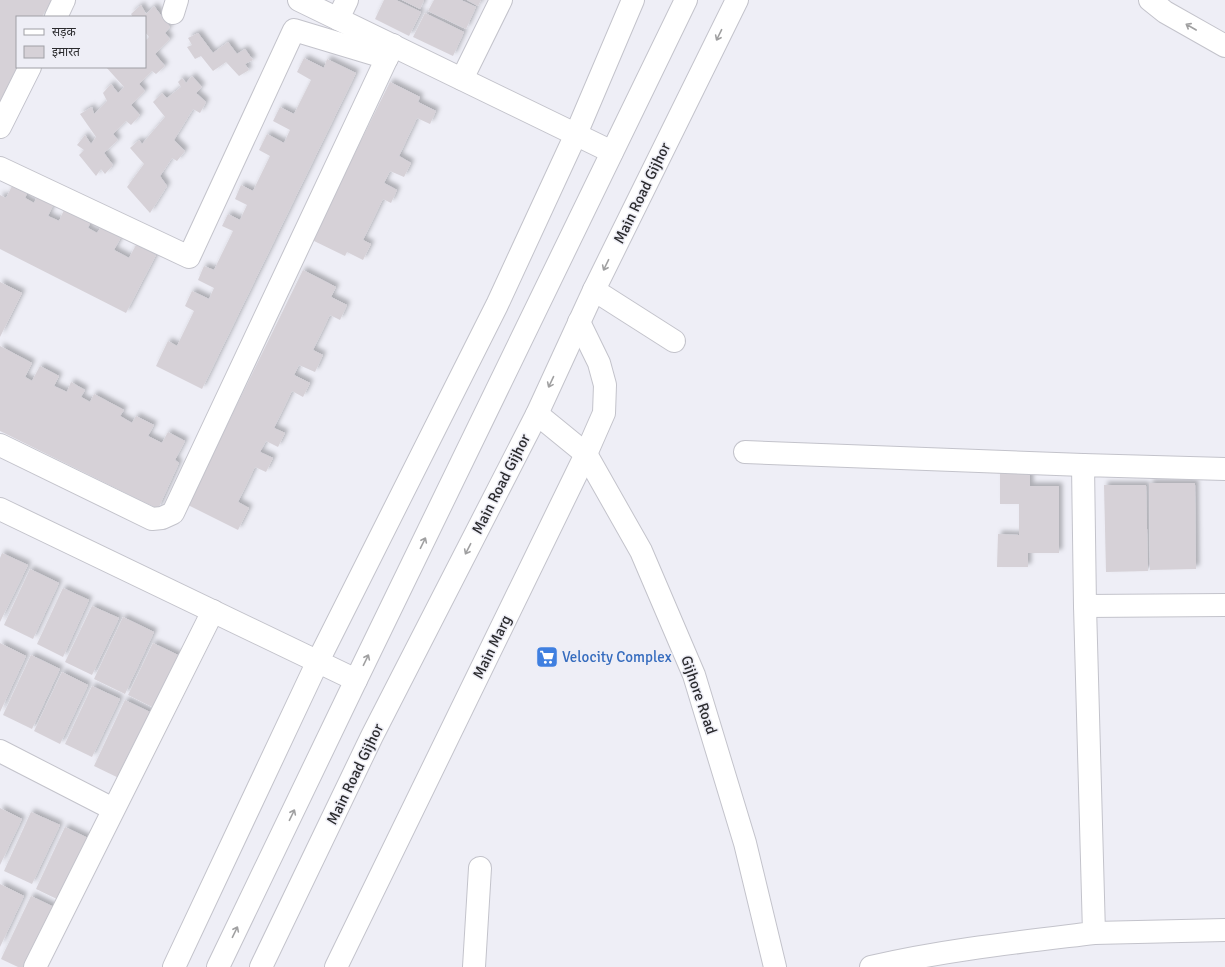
<svg xmlns="http://www.w3.org/2000/svg" width="1225" height="967" font-family="Signika,'Noto Sans Devanagari',sans-serif">
<style>
.building{fill:#d6d1d7;filter:url(#shadow)}
.lines{fill:none;stroke-linecap:round;stroke-linejoin:round}
.minor-casing{stroke:#c3c3cb;stroke-width:24}
.minor{stroke:#fff;stroke-width:22}
.oneway{stroke:#a0a0a1}
.labels{text-anchor:middle;dominant-baseline:central;stroke-width:3;stroke-linejoin:round;paint-order:stroke}
.street-label{font-size:15px;fill:#2b2b2e;stroke:#eeeef6}
.shop-label{font-size:15px;fill:#366cbe;stroke:#eeeef6;text-anchor:start}
</style>
<defs>
<filter id="shadow"><feDropShadow dx="3.5" dy="-3.5" stdDeviation="2" flood-color="#0004"/></filter>
</defs>
<rect width="100%" height="100%" fill="#eeeef6"/>
<g class="building">
<polygon points="0,0 51,0 42,17 17,17 17,67 18,67 0,104"/>
<polygon points="384,0 396,0 421,12 409,36 375,19"/>
<polygon points="402,0 424,0 420,9"/>
<polygon points="434,0 461,0 476,7 466,29 428,11"/>
<polygon points="467,0 481,0 478,6"/>
<polygon points="141,5 146,14 154,6 170,27 165,33 170,39 155,54 165,66 156,74 152,71 139,84 145,91 131,105 140,115 131,125 126,121 113,134 118,140 104,153 113,165 105,174 101,169 96,176 79,155 84,150 77,145 85,135 91,144 96,137 80,114 92,107 94,114 107,101 103,93 111,84 118,93 124,87 106,67 145,67 145,41 149,37 145,32 145,17 133,17 131,14"/>
<polygon points="425,13 464,32 453,56 413,37"/>
<polygon points="198,33 213,53 228,42 237,54 245,49 253,60 245,64 249,70 239,76 226,62 213,71 201,56 195,59 187,47 192,45 188,38"/>
<polygon points="304,58 324,68 327,59 356,73 202,389 156,366 168,341 177,346 194,311 185,306 192,291 209,299 214,288 198,280 204,266 214,270 233,231 222,226 228,214 240,220 247,205 235,199 241,185 253,191 270,156 259,150 267,134 284,143 290,130 273,121 280,107 294,114 311,80 297,72"/>
<polygon points="192,76 202,87 196,93 206,102 200,113 193,109 174,140 185,151 177,161 172,158 160,176 167,186 150,213 127,187 144,164 130,148 139,140 142,144 165,117 153,102 162,93 167,98 181,87 178,82 182,78 186,83"/>
<polygon points="390,82 420,97 418,102 436,111 430,124 417,118 399,156 411,163 404,177 390,171 384,183 397,190 391,203 383,199 363,240 371,244 363,260 347,252 345,256 312,240"/>
<polygon points="14,182 29,189 25,198 34,203 38,194 54,203 48,216 59,221 65,208 91,221 88,228 97,233 101,227 121,237 114,250 129,258 136,245 156,255 126,313 0,249 0,195 6,198"/>
<polygon points="303,270 336,287 331,297 347,305 340,320 330,315 313,350 323,355 315,372 299,365 294,375 310,383 303,397 292,391 274,428 285,433 278,447 266,441 260,452 273,458 266,472 255,467 238,502 249,508 238,530 188,505"/>
<polygon points="0,282 22,293 0,337"/>
<polygon points="0,346 32,363 25,377 32,381 40,366 59,376 54,386 67,392 71,382 85,390 81,397 90,402 94,394 124,410 120,416 132,423 136,416 154,425 148,436 162,443 168,432 185,441 175,460 179,463 158,509 0,431"/>
<polygon points="1000,471 1030,472 1030,486 1059,486 1059,553 1028,553 1028,567 997,567 998,534 1019,535 1019,504 1000,504"/>
<polygon points="1149,483 1195,483 1196,569 1150,570"/>
<polygon points="1104,485 1146,485 1148,571 1106,572"/>
<polygon points="2,553 28,565 0,622 0,558"/>
<polygon points="30,569 59,583 33,639 4,625"/>
<polygon points="63,588 89,600 63,657 37,644"/>
<polygon points="92,606 119,618 92,675 65,662"/>
<polygon points="123,617 154,632 125,694 94,679"/>
<polygon points="0,643 26,656 0,712"/>
<polygon points="153,643 180,656 156,709 128,695"/>
<polygon points="31,655 60,669 32,729 3,715"/>
<polygon points="62,672 88,685 60,744 34,731"/>
<polygon points="92,686 120,699 92,757 65,744"/>
<polygon points="125,700 156,715 125,781 94,766"/>
<polygon points="0,808 22,819 0,865"/>
<polygon points="31,812 60,825 32,884 4,871"/>
<polygon points="65,827 90,839 61,901 36,889"/>
<polygon points="0,884 24,896 0,947"/>
<polygon points="31,896 58,909 31,967 18,967 1,959"/>
</g>
<g class="lines">
<g class="minor-casing">
<g id="minor">
<polyline points="299,0 612,152"/>
<polyline points="1150,0 1165,12 1225,46"/>
<polyline points="173,13 177,0"/>
<polyline points="56,17 64,0"/>
<polyline points="338,19 347,0"/>
<polyline points="462,79 501,0"/>
<polyline points="0,127 30,67"/>
<polyline points="0,168 189,257 294,30 387,58"/>
<polyline points="594,290 674,341"/>
<polyline points="537,414 586,454 641,551 694,675 745,843 775,967"/>
<polyline points="0,445 152,519 162,518 173,513 393,45"/>
<polyline points="745,452 1083,465"/>
<polyline points="0,509 356,680"/>
<polyline points="1085,606 1225,605"/>
<polyline points="0,751 113,809"/>
<polyline points="1094,933 1225,930"/>
<polyline points="35,967 213,611"/>
<polyline points="174,967 318,661 497,305 576,134 633,0"/>
<polyline points="218,967 356,680 686,0"/>
<polyline points="261,967 372,736 537,414 594,290 737,0"/>
<polyline points="336,967 586,454 604,413 605,385 599,363 579,322"/>
<polyline points="474,967 480,868"/>
<path d="M871 967C944 950 1020 942 1094 933L1085 606 1083 465 1225 469"/>
</g>
</g>
<use href="#minor" class="minor"/>
</g>
<defs><path id="oneway-shaft" d="M-6 0H5M1.5-3L5.5 0L1.5 3" fill="none" stroke-width="1.6" stroke-linecap="round" stroke-linejoin="round"/></defs>
<g class="oneway">
<use href="#oneway-shaft" transform="translate(1191 27) rotate(-150)"/>
<use href="#oneway-shaft" transform="translate(719 35) rotate(116)"/>
<use href="#oneway-shaft" transform="translate(606 265) rotate(116)"/>
<use href="#oneway-shaft" transform="translate(551 382) rotate(115)"/>
<use href="#oneway-shaft" transform="translate(423 543) rotate(-64)"/>
<use href="#oneway-shaft" transform="translate(468 549) rotate(117)"/>
<use href="#oneway-shaft" transform="translate(366 660) rotate(-64)"/>
<use href="#oneway-shaft" transform="translate(292 815) rotate(-64)"/>
<use href="#oneway-shaft" transform="translate(235 932) rotate(-64)"/>
</g>
<defs>
<g id="supermarket-square" transform="scale(1.15)"><rect x="-9" y="-9" width="18" height="18" rx="4" fill="#3f7fe0" stroke="#eeeef6"/><path d="M-6-5.5h2.5l.6 2H6L4.5 2H-2.5L-4.4-4H-6ZM-1.5 3.2a1.3 1.3 0 1 0 .1 0ZM3 3.2a1.3 1.3 0 1 0 .1 0Z" fill="#fff"/></g>
</defs>
<g fill-rule="evenodd">
<use href="#supermarket-square" x="547" y="657"/>
</g>
<g class="labels">
<g class="street-label">
<text transform="translate(642 193) rotate(-64)">Main Road Gijhor</text>
<text transform="translate(501 484) rotate(-63)">Main Road Gijhor</text>
<text transform="translate(492 647) rotate(-64)">Main Marg</text>
<text transform="translate(699 695) rotate(71)">Gijhore Road</text>
<text transform="translate(355 774) rotate(-64)">Main Road Gijhor</text>
</g>
<g class="shop-label">
<text x="562" y="657">Velocity Complex</text>
</g>
</g>
<rect x="16" y="16" width="130" height="52" fill="#eeeef6" stroke="#a0a0a6"/>
<rect x="24" y="29" width="20" height="6" fill="#ffffff" stroke="#a0a0a6"/>
<text x="52" y="36" font-size="12" fill="#2b2b2e">सड़क</text>
<rect x="24" y="46" width="20" height="12" fill="#d6d1d7" stroke="#a0a0a6"/>
<text x="52" y="56" font-size="12" fill="#2b2b2e">इमारत</text>
</svg>
